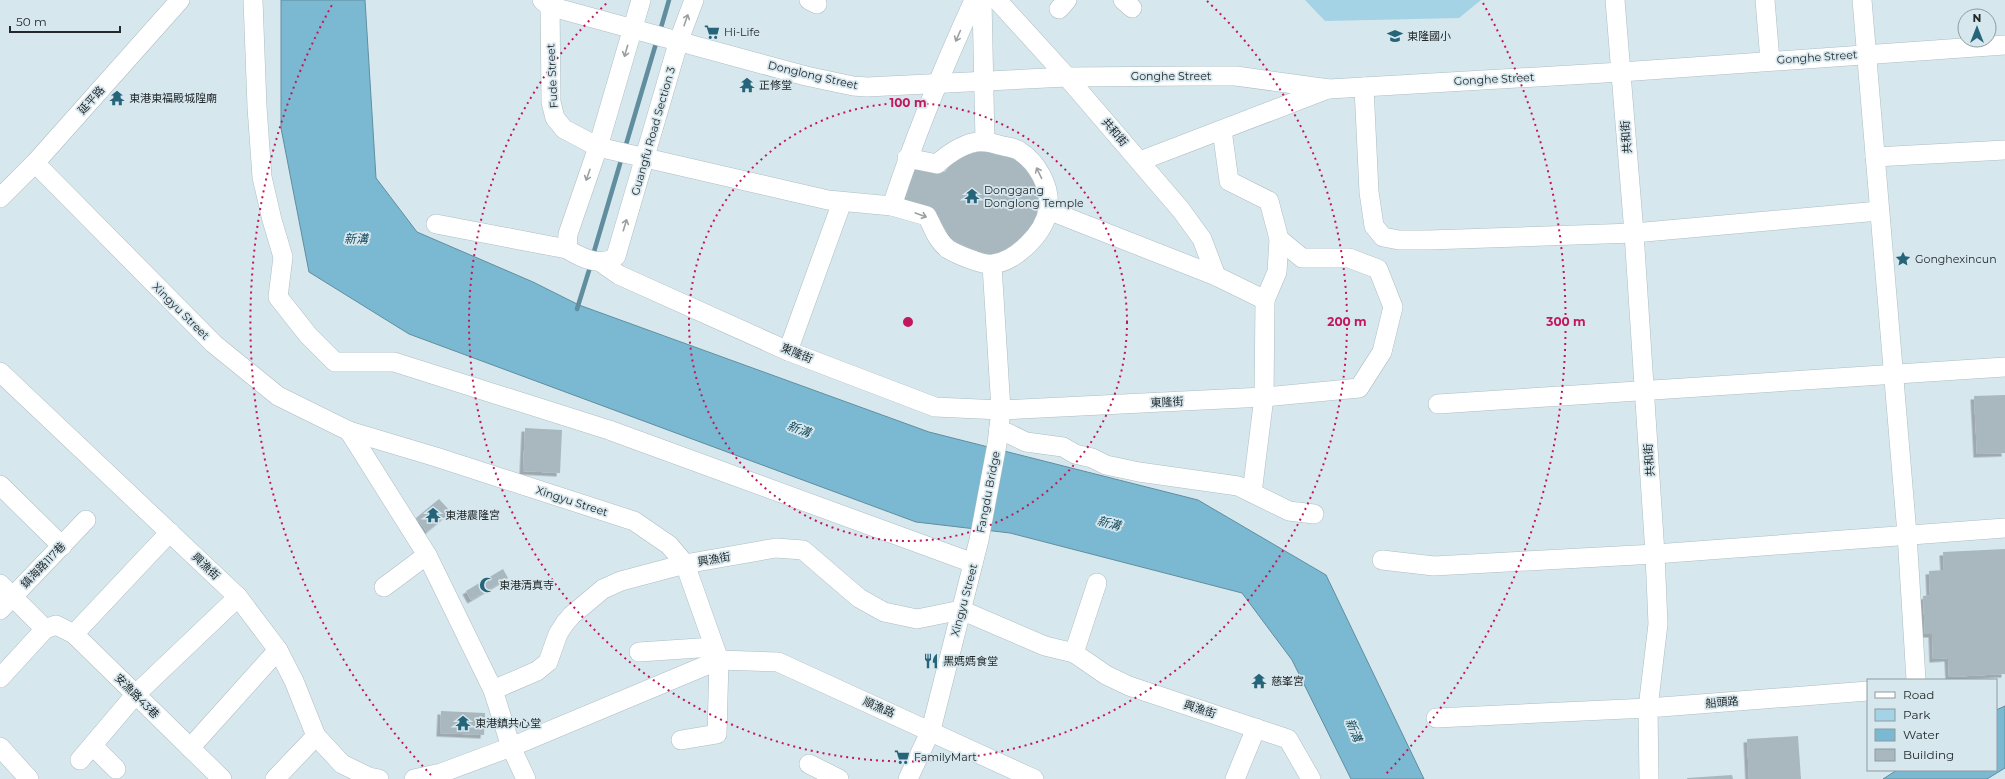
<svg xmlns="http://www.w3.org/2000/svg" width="2005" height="779" font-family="Montserrat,'Noto Sans TC',sans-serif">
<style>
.green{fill:#a5d3e6}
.water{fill:#7ab9d1;stroke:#608e9f}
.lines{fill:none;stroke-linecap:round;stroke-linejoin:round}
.stream{stroke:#608e9f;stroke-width:4.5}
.building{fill:#a9b8bf;filter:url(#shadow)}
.minor-casing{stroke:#adbdc3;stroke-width:20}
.minor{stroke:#fff;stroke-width:19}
.oneway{stroke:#9c9fa0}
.ring{fill:none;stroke:#c2185b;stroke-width:2;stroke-dasharray:2 4}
.labels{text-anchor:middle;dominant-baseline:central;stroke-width:3.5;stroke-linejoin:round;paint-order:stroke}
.poi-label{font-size:11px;fill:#23292b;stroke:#d7e7ee;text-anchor:start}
.street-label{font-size:11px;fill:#23292b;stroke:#d7e7ee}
.water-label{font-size:12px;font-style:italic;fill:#184d5f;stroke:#d7e7ee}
.centre{fill:#c2185b;stroke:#d7e7ee;stroke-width:2}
.ring-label{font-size:12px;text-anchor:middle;font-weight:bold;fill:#c2185b;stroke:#d7e7ee;stroke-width:3.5;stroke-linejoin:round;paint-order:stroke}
</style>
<defs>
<filter id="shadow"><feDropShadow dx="-3.5" dy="3.5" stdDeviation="0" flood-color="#0004"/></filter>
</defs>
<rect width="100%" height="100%" fill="#d7e7ee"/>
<polygon class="green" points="1305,0 1481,0 1459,18 1325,21"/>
<g class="water">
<polygon points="281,0 365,0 376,178 417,232 533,282 579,305 929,432 1198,500 1326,575 1424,779 1351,779 1292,660 1242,593 1010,533 916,522 409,334 309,272 281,128"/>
<polygon points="2005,706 2005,768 1987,779 1883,779 1897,770 1996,770 1996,710"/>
</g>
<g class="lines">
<g class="stream">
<polyline points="660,31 669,0"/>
<polyline points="625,148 657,40"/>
<polyline points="593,255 622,157"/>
<polyline points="577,309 591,264"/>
</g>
</g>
<g class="building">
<polygon points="986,150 1013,157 1030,172 1038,189 1040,208 1032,226 1012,252 992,255 969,248 954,240 942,225 938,213 905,203 914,166 945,172 954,161 968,154"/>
<polygon points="2005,395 2005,453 1977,454 1974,396"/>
<polygon points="525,428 562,430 560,473 523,471"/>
<polygon points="439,499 451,512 427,532 416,518"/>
<polygon points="2005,549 2005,674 1949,677 1948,658 1933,659 1932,634 1925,634 1923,596 1930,595 1929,571 1944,570 1943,552"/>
<polygon points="503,569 508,578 471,600 466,591"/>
<polygon points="441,711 485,713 484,735 440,733"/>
<polygon points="1798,736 1801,779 1749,779 1747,739"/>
<polygon points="1732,775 1733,779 1687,779 1687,778"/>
</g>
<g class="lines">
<g class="minor-casing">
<g id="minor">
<polyline points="253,0 257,107 262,177 272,220 283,257 278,297 308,335 335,362 394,362 609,430 973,563"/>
<polyline points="542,0 549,6 806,76 853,86 867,87 1067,77 1198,76 1236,76 1329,89 1621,72 2005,45"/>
<polyline points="550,0 551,102 555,118 564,129 598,147 828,200 892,206"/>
<path d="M641 0 598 147 568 234 567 249C581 258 603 268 616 256L679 40 694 0"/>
<polyline points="809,0 817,4"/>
<polyline points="982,0 985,141"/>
<polyline points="997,0 1067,77 1181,210 1202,239 1216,276"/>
<polyline points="1123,0 1132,8"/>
<polyline points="1765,0 1770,61"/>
<polyline points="1862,0 1907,534 1916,680"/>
<polyline points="1059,9 1067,0"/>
<polyline points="1364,87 1369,192 1374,226 1383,237 1399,240 1429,240 1634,233 1879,211"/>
<polyline points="1222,130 1229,181 1269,201 1279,239 1277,272 1265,300"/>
<polyline points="1875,157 2005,150"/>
<path d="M907 158 937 164C949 153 968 140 985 142 991 142 997 145 1003 146 1008 147 1014 148 1018 150 1037 162 1051 186 1048 209 1045 233 1016 261 993 264 984 266 956 254 948 249 937 241 933 227 927 216L892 206C915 135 943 68 974 0"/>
<polyline points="1140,161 1328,89"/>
<polyline points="35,163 214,344 278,396 349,431 436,457 634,521 669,545 685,564 719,660 717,734 681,740"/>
<polyline points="0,198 35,163 180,0"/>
<polyline points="1048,210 1216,276 1265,300 1264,397 1252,493"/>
<polyline points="436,224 567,249"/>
<polyline points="602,263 619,275 788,351 935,407 1001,410 1264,397 1359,388 1382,352 1393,307 1378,269 1349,258 1302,258 1279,239"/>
<polyline points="788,351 842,202"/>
<polyline points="0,372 238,597 278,650 294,681 316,736 342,764 369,777 379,779"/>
<polyline points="1438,404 2005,367"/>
<polyline points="999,429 1026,442 1063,447 1075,454 1092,458 1106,465 1139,472 1238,486 1289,511 1314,514"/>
<polyline points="349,431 427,555 493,690 511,747 526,779"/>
<polyline points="0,485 62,546"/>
<polyline points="1382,560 1434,566 1655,554 2005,528"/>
<polyline points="0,584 45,629"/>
<polyline points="384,587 427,555"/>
<polyline points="0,610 86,520"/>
<polyline points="74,634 170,532"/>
<polyline points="639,652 714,647"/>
<polyline points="1074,653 1097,583"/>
<polyline points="0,678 45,629 56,625 74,634 222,779"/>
<polyline points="493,690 537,671 548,662 558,634 565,623 572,615 603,589 621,581 685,564 776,548 803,550 859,598 884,612 917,619 961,610 1045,646 1074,653 1106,675 1129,686 1288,739 1311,779"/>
<polyline points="1436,718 1648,708 1658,624 1655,554 1634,233 1615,0"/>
<polyline points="93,746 116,769"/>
<polyline points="0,747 29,779"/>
<polyline points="190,748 278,650"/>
<polyline points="80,760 135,695 238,597"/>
<polyline points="809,764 839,779"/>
<polyline points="275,779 316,736"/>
<polyline points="414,779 441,773 511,747 719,660 778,662 1034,779"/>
<polyline points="908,779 931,730 979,540 997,444 1001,410 992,265"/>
<polyline points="1235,779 1256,728"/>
<polyline points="1649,779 1648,708 1868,691"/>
</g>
</g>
<use href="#minor" class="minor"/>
</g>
<defs><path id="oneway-shaft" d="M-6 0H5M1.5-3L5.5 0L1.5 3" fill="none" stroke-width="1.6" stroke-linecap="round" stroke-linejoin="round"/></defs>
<g class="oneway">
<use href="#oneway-shaft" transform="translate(686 20) rotate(-71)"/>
<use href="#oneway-shaft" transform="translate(958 36) rotate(114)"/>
<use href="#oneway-shaft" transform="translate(626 51) rotate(106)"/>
<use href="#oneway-shaft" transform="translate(1039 173) rotate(-116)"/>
<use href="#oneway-shaft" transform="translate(588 175) rotate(109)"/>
<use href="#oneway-shaft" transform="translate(921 215) rotate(20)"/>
<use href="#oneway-shaft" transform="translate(625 225) rotate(-73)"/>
</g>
<g class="ring">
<circle cx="908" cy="322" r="219"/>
<path d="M1207 1A439 439 0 1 1 609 1"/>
<path d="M431 775A658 658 0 0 1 333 3M1483 3A658 658 0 0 1 1385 775"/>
</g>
<defs>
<g id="supermarket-bare" transform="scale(1.2)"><path d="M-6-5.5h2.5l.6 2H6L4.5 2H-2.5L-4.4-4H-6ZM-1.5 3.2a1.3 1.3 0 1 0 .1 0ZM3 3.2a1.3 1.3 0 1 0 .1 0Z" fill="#256479" stroke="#d7e7ee" stroke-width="2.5" paint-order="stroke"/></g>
<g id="school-bare" transform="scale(1.2)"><path d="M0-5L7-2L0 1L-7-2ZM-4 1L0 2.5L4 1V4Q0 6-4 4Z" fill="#256479" stroke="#d7e7ee" stroke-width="2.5" paint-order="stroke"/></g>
<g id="temple-bare" transform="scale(1.2)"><path d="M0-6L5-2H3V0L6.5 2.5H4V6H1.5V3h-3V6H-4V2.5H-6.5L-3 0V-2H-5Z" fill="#256479" stroke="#d7e7ee" stroke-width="2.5" paint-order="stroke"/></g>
<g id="sight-bare" transform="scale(1.2)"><path d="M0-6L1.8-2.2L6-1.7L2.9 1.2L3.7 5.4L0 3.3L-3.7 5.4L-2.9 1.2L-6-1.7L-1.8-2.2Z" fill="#256479" stroke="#d7e7ee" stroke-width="2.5" paint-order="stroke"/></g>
<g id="mosque-bare" transform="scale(1.2)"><path d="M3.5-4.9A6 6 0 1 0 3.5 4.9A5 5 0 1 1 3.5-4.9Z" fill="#256479" stroke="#d7e7ee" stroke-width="2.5" paint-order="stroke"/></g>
<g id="restaurant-bare" transform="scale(1.2)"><path d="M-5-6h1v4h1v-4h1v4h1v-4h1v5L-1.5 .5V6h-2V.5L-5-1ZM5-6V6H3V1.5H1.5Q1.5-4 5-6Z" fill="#256479" stroke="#d7e7ee" stroke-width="2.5" paint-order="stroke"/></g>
</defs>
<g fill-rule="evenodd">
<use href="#supermarket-bare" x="712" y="32"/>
<use href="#school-bare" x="1395" y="36"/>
<use href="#temple-bare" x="747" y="85"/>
<use href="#temple-bare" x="117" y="98"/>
<use href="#temple-bare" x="972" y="196"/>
<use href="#sight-bare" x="1903" y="259"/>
<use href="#temple-bare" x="433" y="515"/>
<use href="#mosque-bare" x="487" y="585"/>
<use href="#restaurant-bare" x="931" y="661"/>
<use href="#temple-bare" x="1259" y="681"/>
<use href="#temple-bare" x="463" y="723"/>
<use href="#supermarket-bare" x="902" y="757"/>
</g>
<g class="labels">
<g class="poi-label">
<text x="724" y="32">Hi-Life</text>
<text x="1407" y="36">東隆國小</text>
<text x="759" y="85">正修堂</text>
<text x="129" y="98">東港東福殿城隍廟</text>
<text x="984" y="190">Donggang<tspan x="984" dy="13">Donglong Temple</tspan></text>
<text x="1915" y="259">Gonghexincun</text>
<text x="445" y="515">東港震隆宮</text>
<text x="499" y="585">東港清真寺</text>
<text x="943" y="661">黑媽媽食堂</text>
<text x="1271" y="681">慈峯宮</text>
<text x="475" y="723">東港鎮共心堂</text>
<text x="914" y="757">FamilyMart</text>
</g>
<g class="street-label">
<text transform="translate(1817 57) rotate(-4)">Gonghe Street</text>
<text transform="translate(813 75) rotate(13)">Donglong Street</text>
<text transform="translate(552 76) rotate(-93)">Fude Street</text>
<text x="1171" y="76">Gonghe Street</text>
<text transform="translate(1494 79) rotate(-3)">Gonghe Street</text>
<text transform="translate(91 100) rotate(-48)">延平路</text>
<text transform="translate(653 131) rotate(-74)">Guangfu Road Section 3</text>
<text transform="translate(1115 132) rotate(49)">共和街</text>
<text transform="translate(1626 137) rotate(-94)">共和街</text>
<text transform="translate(181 311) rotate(45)">Xingyu Street</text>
<text transform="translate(797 353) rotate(22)">東隆街</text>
<text transform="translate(1167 402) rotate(-3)">東隆街</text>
<text transform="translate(1649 460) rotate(-94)">共和街</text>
<text transform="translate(988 492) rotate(-79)">Fangdu Bridge</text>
<text transform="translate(572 501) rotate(18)">Xingyu Street</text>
<text transform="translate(714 559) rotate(-10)">興漁街</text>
<text transform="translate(43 565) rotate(-46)">鎮海路117巷</text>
<text transform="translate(206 566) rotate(43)">興漁街</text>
<text transform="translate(964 600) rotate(-75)">Xingyu Street</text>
<text transform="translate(137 696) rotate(45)">安漁路43巷</text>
<text transform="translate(1722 702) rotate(-4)">船頭路</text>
<text transform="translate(879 707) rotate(24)">順漁路</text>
<text transform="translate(1200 709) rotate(18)">興漁街</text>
</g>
<g class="water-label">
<text x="356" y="238">新溝</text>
<text transform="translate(799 429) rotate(20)">新溝</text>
<text transform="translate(1109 523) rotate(15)">新溝</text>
<text transform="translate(1354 730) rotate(67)">新溝</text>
</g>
</g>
<circle cx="908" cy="322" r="6" class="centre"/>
<g class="ring-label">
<text x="908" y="107">100 m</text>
<text x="1347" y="326">200 m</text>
<text x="1566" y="326">300 m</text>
</g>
<rect x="1867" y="679" width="130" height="92" fill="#d7e7ee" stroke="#8f9ba0"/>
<rect x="1875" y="692" width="20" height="6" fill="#ffffff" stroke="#8f9ba0"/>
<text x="1903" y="699" font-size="12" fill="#23292b">Road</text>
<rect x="1875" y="709" width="20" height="12" fill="#a5d3e6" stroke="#8f9ba0"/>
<text x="1903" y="719" font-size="12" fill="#23292b">Park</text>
<rect x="1875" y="729" width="20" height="12" fill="#7ab9d1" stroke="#8f9ba0"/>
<text x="1903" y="739" font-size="12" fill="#23292b">Water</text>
<rect x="1875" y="749" width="20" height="12" fill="#a9b8bf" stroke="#8f9ba0"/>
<text x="1903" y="759" font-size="12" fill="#23292b">Building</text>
<g transform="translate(1977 28)"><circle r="19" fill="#d7e7ee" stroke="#8f9ba0"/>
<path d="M0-3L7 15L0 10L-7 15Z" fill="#256479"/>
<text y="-6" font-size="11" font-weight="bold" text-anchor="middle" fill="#23292b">N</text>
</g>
<path d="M10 26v6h110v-6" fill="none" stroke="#23292b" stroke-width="2"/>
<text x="16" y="26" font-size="12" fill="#23292b" stroke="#d7e7ee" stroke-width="3" paint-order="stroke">50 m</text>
</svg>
